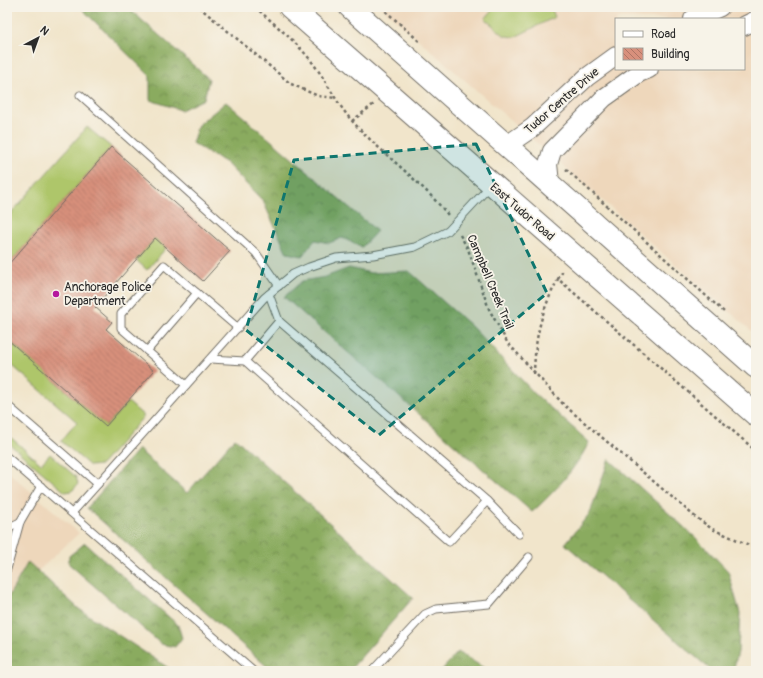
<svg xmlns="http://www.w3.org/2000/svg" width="763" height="678" font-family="Pangolin,sans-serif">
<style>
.built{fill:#eed7bb;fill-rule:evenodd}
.grass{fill:#aec66b;stroke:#6c784b}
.forest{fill:url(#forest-crowns);stroke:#5a6b45}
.building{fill:url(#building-back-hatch)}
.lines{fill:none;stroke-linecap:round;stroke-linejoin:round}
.service-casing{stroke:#706c63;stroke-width:9}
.tertiary-casing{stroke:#706c63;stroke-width:20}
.primary-casing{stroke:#706c63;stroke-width:24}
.path{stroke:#706c63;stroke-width:2.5;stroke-dasharray:3 3;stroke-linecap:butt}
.service{stroke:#fff;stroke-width:7}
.tertiary{stroke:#fff;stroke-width:18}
.primary{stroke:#fff;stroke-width:22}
.marked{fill:#0f766e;fill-opacity:0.2;stroke:#0f766e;stroke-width:3;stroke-dasharray:8 5;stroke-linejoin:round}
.poi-dot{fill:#b5179e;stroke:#f7f3e8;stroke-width:1.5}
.labels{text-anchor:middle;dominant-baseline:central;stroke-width:3.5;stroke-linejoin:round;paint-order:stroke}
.street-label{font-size:12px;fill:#2b2b2b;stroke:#f7f3e8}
.poi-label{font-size:12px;fill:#2b2b2b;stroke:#f7f3e8;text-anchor:start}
</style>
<defs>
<pattern id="forest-crowns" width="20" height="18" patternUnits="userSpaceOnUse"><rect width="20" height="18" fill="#8aab5f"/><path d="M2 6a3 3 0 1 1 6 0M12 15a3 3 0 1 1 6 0" fill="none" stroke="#718b4f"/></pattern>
<pattern id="building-back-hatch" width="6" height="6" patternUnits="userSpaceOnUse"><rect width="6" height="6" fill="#d8907c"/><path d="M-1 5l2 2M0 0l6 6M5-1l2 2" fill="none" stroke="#af7666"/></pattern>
</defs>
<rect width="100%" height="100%" fill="#f7f3e8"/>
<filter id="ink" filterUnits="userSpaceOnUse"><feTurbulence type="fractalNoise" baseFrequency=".025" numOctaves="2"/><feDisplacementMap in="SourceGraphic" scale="8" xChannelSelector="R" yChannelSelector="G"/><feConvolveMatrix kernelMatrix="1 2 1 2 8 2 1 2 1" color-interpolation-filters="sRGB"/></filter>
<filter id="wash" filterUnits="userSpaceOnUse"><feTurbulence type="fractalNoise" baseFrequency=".012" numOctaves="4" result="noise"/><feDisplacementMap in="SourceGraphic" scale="16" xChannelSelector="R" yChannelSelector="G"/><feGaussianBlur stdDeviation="0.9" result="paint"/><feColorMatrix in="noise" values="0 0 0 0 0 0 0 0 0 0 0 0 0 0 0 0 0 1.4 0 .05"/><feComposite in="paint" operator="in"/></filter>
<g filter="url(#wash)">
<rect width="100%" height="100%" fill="#f1e5cb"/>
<g class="built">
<path d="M381 7H756V335L570 172ZM616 19H744V69H616Z"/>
<polygon points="7,471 79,533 7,600"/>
</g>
<g class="grass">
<polygon points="495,7 551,7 555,17 515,37 505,36 485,19"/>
<polygon points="87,127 111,147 7,266 7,218"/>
<polygon points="155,238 166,248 147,270 136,260"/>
<polygon points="9,341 106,426 128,402 144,416 101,465 90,466 61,441 77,422 7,361 7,344"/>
<polygon points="7,434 41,464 50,454 76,477 78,484 72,491 65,492 7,442"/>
</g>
<g class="forest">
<polygon points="80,7 127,7 209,79 204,99 181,110 150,100 150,76"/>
<polygon points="226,102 377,231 362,247 342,238 329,243 315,240 302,256 287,253 263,201 226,163 192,143 198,125"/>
<path d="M349 268 371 273 409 271 472 327 535 394 589 442C578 466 553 494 532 512L284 297 302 281 325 277Z"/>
<polygon points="235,438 413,598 349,671 272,671 87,508 138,449 187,493"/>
<polygon points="609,459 697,539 728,571 740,613 738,652 733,671 712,671 565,544 590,513"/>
<polygon points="85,543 178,625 182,638 175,647 161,644 69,564 69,556"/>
<polygon points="28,562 79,609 173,671 7,671 7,599"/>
<polygon points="458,652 489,671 441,671"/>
</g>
<g id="blocks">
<polygon class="building" points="111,147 230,251 203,281 155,238 95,307 112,322 106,329 154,371 106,426 7,339 7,266"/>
</g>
</g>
<g filter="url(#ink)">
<use href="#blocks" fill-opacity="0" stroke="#706c63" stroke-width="1"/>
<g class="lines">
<g class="service-casing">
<g id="service">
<polyline points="80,95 256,253 279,286"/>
<polyline points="269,294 279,321 487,501 519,534"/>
<polyline points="147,351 197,293"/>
<polyline points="210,359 245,361 279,321"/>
<polyline points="245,361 449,542 487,501"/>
<polyline points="186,385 121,328 121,314 164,265 238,328"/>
<polyline points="7,405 98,484"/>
<polyline points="7,457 253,671"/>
<polyline points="72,513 264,298 293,274 309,267 336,258 373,255 415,247 448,231 491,185"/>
<polyline points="7,528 20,522"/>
<polyline points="7,569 20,522 41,486"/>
<polyline points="372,671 425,614 436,609 489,604 529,557"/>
</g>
</g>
<g class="tertiary-casing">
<g id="tertiary">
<polyline points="693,19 720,7"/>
<polyline points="744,26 756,20"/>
<polyline points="507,145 532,128 587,77 616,56"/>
<polyline points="550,183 548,164 552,151 604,98 639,73 649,69"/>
</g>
</g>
<g class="primary-casing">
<g id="primary">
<polyline points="290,7 756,415"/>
<polyline points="350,7 756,367"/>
</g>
</g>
<g class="path">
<polyline points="199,7 291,84 318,96 336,98"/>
<path d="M255 7C273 23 292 38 308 57 325 77 335 102 353 122 383 155 419 179 448 215"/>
<polyline points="381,7 419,41"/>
<polyline points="352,121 374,104"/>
<polyline points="566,169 724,312"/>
<polyline points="460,235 468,249 489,309 507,342 564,405 693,515 712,529 756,548"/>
<polyline points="558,279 563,271"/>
<path d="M534 374C535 336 541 312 558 279L756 451"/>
</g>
<use href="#service" class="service"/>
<use href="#tertiary" class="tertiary"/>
<use href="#primary" class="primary"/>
</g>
</g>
<path class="marked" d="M476 144 547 293 379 435 246 330 294 160Z"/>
<circle class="poi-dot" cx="56" cy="294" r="4"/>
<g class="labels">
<g class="street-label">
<text transform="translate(562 101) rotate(-41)">Tudor Centre Drive</text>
<text transform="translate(522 212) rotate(41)">East Tudor Road</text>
<text transform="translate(490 282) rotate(67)">Campbell Creek Trail</text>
</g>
<g class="poi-label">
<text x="64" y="287">Anchorage Police<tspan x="64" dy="14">Department</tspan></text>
</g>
</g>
<rect width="763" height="678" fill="none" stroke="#f7f3e8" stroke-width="24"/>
<rect x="615" y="18" width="130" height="52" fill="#f7f3e8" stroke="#a5a39c"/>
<rect x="623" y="31" width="20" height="6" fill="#ffffff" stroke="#a5a39c"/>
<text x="651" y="38" font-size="12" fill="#2b2b2b">Road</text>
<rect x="623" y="48" width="20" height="12" fill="url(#building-back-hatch)" stroke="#a5a39c"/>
<text x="651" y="58" font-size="12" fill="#2b2b2b">Building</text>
<g transform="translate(38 38) rotate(41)" stroke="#f7f3e8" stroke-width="3" paint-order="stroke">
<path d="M0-3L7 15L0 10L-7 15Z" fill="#2b2b2b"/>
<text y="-6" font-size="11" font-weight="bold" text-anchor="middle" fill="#2b2b2b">N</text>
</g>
</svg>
